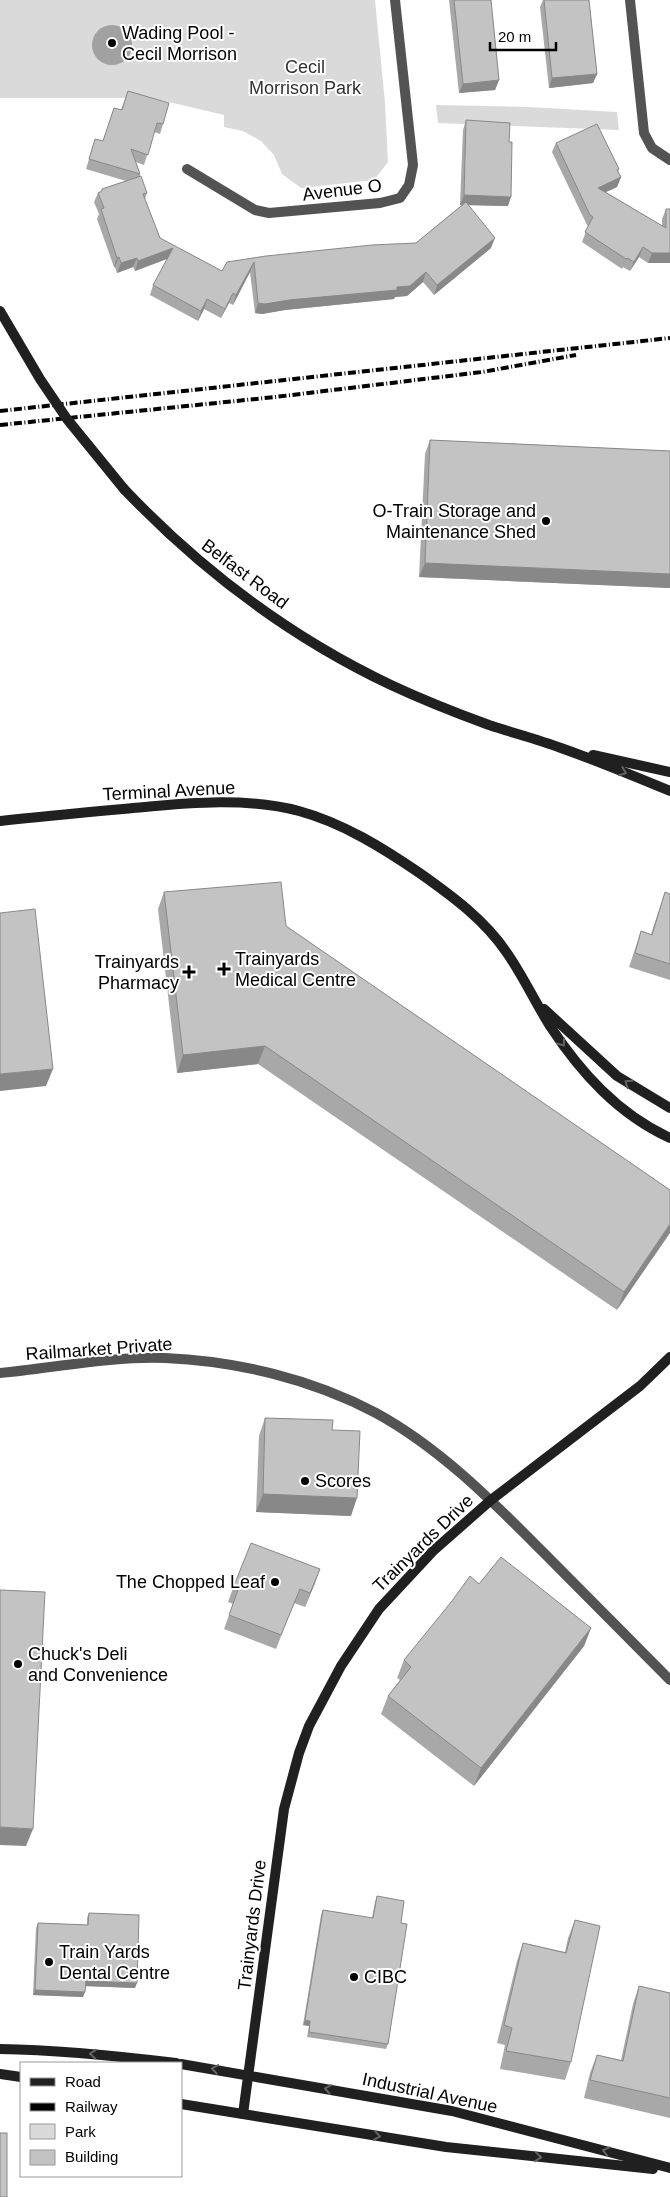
<svg xmlns="http://www.w3.org/2000/svg" width="670" height="2197" font-family="Arial,sans-serif">
<style>
.green{fill:#dadada}
.water{fill:#a1a1a1}
.lines{fill:none;stroke-linecap:round;stroke-linejoin:round}
.street{stroke:#535353;stroke-width:10}
.secondary{stroke:#202020;stroke-width:10}
.rail{stroke:#000;stroke-width:4;stroke-dasharray:8 2.5 1 2.5;stroke-linecap:butt}
.secondary-bridge{stroke:#202020;stroke-width:10}
.wall{fill:#a8a8a8}
.shaded-wall{fill:#888}
.building{fill:#c3c3c3;stroke:#888}
.oneway{stroke:#636363}
.poi-dot{fill:#000;stroke:#fff;stroke-width:2}
.labels{text-anchor:middle;dominant-baseline:central;stroke-width:4;stroke-linejoin:round;paint-order:stroke}
.poi-label{font-size:18px;fill:#000;stroke:#fff;text-anchor:start}
.park-label{font-size:18px;fill:#313131;stroke:#fff}
.street-label{font-size:18px;fill:#000;stroke:#fff}
</style>
<rect width="100%" height="100%" fill="#fff"/>
<g class="green">
<polygon points="0,0 375,0 385,103 388,162 374,180 301,188 282,174 274,155 261,141 243,131 224,127 224,115 152,98 0,98"/>
<polygon points="436,105 528,107 617,112 619,130 438,123"/>
</g>
<circle class="water" cx="112" cy="45" r="20"/>
<g class="lines">
<g class="street">
<polyline points="630,0 644,133 652,148 670,160"/>
<polyline points="187,169 255,210 269,213 380,203 400,198 409,185 413,165 395,0"/>
<path d="M0 1373C53 1368 112 1356 165 1358 237 1361 312 1379 376 1413 440 1448 492 1501 542 1551 585 1594 627 1637 670 1680"/>
</g>
<g class="secondary">
<path d="M124 489C201 570 290 637 391 685 423 700 456 713 489 725 513 733 537 739 561 748 598 761 634 776 670 791"/>
<polyline points="593,755 670,772"/>
<path d="M0 821C44 816 89 812 133 808 188 803 245 797 299 811 343 823 383 848 421 874 452 896 485 920 507 953 523 976 535 1002 550 1026 581 1073 618 1114 670 1138"/>
<polyline points="544,1009 617,1076 670,1108"/>
<path d="M0 2049C59 2050 118 2056 176 2063"/>
<polyline points="181,2064 452,2111 670,2168"/>
<polyline points="0,2074 21,2077"/>
<polyline points="181,2104 446,2147 653,2169"/>
<polyline points="243,2114 284,1809 299,1753 309,1726 341,1666 379,1609 433,1551 491,1500 640,1386 670,1357"/>
</g>
<g class="rail">
<polyline points="0,411 670,338"/>
<polyline points="0,425 275,397 482,372 576,355"/>
</g>
<polyline class="secondary-bridge" points="0,311 40,379 67,419 124,489"/>
</g>
<g class="wall">
<polygon points="449,0 491,0 499,80 495,90 459,93"/>
<polygon points="543,0 589,0 597,74 593,83 549,88 540,7"/>
<polygon points="128,91 163,124 160,134 154,132 144,165 136,162 140,174 140,176 147,193 145,199 160,238 222,271 227,262 416,243 462,205 460,205 463,130 466,120 508,206 468,205 491,248 434,295 423,282 407,296 395,297 394,299 285,310 262,314 255,313 250,272 233,305 229,303 221,318 204,309 198,321 150,295 153,285 167,259 135,271 133,267 117,273 115,267 114,267 97,219 99,214 94,202 98,193 101,192 102,189 126,181 86,169 95,139 103,141 114,108 121,110"/>
<polygon points="556,143 619,169 618,172 621,177 617,187 606,192 662,226 662,219 666,209 670,263 648,263 639,257 630,271 623,267 622,269 582,242 588,226 587,225 552,152"/>
<polygon points="430,440 670,451 670,588 419,577 425,454"/>
<polygon points="164,892 286,926 670,1190 617,1310 258,1064 177,1073 158,909"/>
<polygon points="665,892 670,894 670,980 629,967 641,931 651,934"/>
<polygon points="265,1418 332,1430 351,1516 256,1512 259,1436"/>
<polygon points="315,1583 305,1607 294,1603 276,1649 224,1629 233,1604 228,1602 233,1588"/>
<polygon points="479,1584 591,1628 584,1646 474,1786 381,1714 388,1696 400,1680 397,1678 404,1660"/>
<polygon points="377,1896 401,1923 388,2044 386,2049 307,2037 309,2026 303,2025 321,1915 323,1910 372,1918 375,1902"/>
<polygon points="89,1913 135,1988 85,1986 83,1997 33,1995 36,1928 38,1923 87,1925 87,1918"/>
<polygon points="575,1920 571,2062 565,2080 500,2069 505,2045 497,2043 517,1961 523,1943 565,1952 568,1938"/>
<polygon points="639,1986 670,1993 670,2118 584,2098 590,2073 597,2055 621,2060 633,2004"/>
</g>
<g class="shaded-wall">
<polygon points="597,74 593,83 549,88 552,78"/>
<polygon points="499,80 495,90 459,93 463,84"/>
<polygon points="621,177 617,187 595,197 598,188"/>
<polygon points="464,195 511,197 508,206 460,205"/>
<polygon points="495,238 491,248 434,295 437,285"/>
<polygon points="643,247 639,257 630,271 634,262"/>
<polygon points="173,248 169,258 135,271 138,261"/>
<polygon points="652,253 670,253 670,263 648,263"/>
<polygon points="119,257 115,267 114,267 117,258"/>
<polygon points="137,258 133,267 117,273 121,263"/>
<polygon points="254,262 250,272 233,305 236,295"/>
<polygon points="426,272 423,282 407,296 395,297 394,299 285,310 262,314 255,313 258,303 397,287"/>
<polygon points="233,293 229,303 221,318 225,309"/>
<polygon points="207,299 204,309 198,321 201,311"/>
<polygon points="425,563 670,574 670,588 419,577"/>
<polygon points="265,1046 258,1064 177,1073 183,1055"/>
<polygon points="53,1069 46,1086 0,1091 0,1074"/>
<polygon points="670,1224 670,1233 617,1310 624,1292"/>
<polygon points="263,1494 357,1498 351,1516 256,1512"/>
<polygon points="320,1569 315,1583 305,1607 310,1593"/>
<polygon points="591,1628 584,1646 474,1786 481,1768"/>
<polygon points="0,1827 33,1829 26,1846 0,1845"/>
<polygon points="86,1981 137,1983 135,1988 84,1986"/>
<polygon points="35,1990 85,1992 83,1997 33,1995"/>
<polygon points="305,2020 310,2021 309,2026 303,2025"/>
</g>
<g class="building">
<polygon points="454,0 491,0 499,80 463,84"/>
<polygon points="544,0 589,0 597,74 552,78"/>
<polygon points="128,91 169,103 163,124 157,123 148,155 131,149 140,174 89,159 95,139 103,141 114,108 122,110"/>
<polygon points="466,120 510,123 509,142 512,142 511,197 464,195"/>
<polygon points="597,124 619,169 617,170 621,177 598,188 666,228 666,209 670,209 670,253 652,253 643,247 634,262 627,258 626,259 585,232 593,217 590,215 556,143"/>
<polygon points="141,176 147,193 143,194 160,238 222,271 227,262 266,256 372,245 416,243 466,202 495,238 437,285 426,272 410,286 397,287 397,290 289,300 265,304 258,303 254,262 236,295 233,293 225,309 207,299 201,311 153,285 173,248 138,261 137,258 121,263 119,257 117,258 101,209 104,208 98,193 102,191 102,189"/>
<polygon points="430,440 670,451 670,574 425,563"/>
<polygon points="281,882 286,926 670,1190 670,1224 624,1292 265,1046 183,1055 164,892"/>
<polygon points="665,892 670,894 670,964 635,953 641,931 652,935"/>
<polygon points="35,909 53,1069 0,1074 0,913"/>
<polygon points="265,1418 333,1420 332,1430 360,1431 357,1498 263,1494"/>
<polygon points="251,1543 320,1569 310,1593 300,1589 281,1635 229,1615 238,1590 233,1588"/>
<polygon points="501,1557 591,1628 481,1768 388,1696 411,1667 404,1660 452,1601 470,1576 479,1584"/>
<polygon points="0,1590 45,1592 33,1829 0,1827"/>
<polygon points="377,1896 404,1901 401,1923 407,1924 388,2044 309,2032 310,2021 305,2020 323,1910 373,1918"/>
<polygon points="89,1913 139,1915 137,1983 86,1981 85,1992 35,1990 38,1923 88,1925"/>
<polygon points="575,1920 600,1926 571,2062 506,2051 512,2028 504,2025 523,1943 566,1953"/>
<polygon points="639,1986 670,1993 670,2098 590,2080 597,2055 623,2061"/>
<rect x="0" y="2133" width="7" height="64"/>
</g>
<defs><path id="oneway-chevron" d="M-2-3.5L2.5 0L-2 3.5" fill="none" stroke-width="1.6" stroke-linecap="round" stroke-linejoin="round" transform="scale(1.25)"/></defs>
<g class="oneway">
<use href="#oneway-chevron" transform="translate(623 772) rotate(22)"/>
<use href="#oneway-chevron" transform="translate(562 1043) rotate(55)"/>
<use href="#oneway-chevron" transform="translate(628 1083) rotate(-145)"/>
<use href="#oneway-chevron" transform="translate(93 2054) rotate(-176)"/>
<use href="#oneway-chevron" transform="translate(215 2069) rotate(-170)"/>
<use href="#oneway-chevron" transform="translate(328 2089) rotate(-170)"/>
<use href="#oneway-chevron" transform="translate(377 2136) rotate(9)"/>
<use href="#oneway-chevron" transform="translate(606 2151) rotate(-166)"/>
<use href="#oneway-chevron" transform="translate(538 2157) rotate(6)"/>
</g>
<g class="poi-dot">
<circle cx="112" cy="43" r="5"/>
<circle cx="546" cy="521" r="5"/>
<path d="M221.5 961.5h5v5h5v5h-5v5h-5v-5h-5v-5h5z"/>
<path d="M186.5 964.5h5v5h5v5h-5v5h-5v-5h-5v-5h5z"/>
<circle cx="305" cy="1481" r="5"/>
<circle cx="275" cy="1582" r="5"/>
<circle cx="18" cy="1664" r="5"/>
<circle cx="49" cy="1962" r="5"/>
<circle cx="354" cy="1977" r="5"/>
</g>
<g class="labels">
<g class="poi-label">
<text x="122" y="33">Wading Pool -<tspan x="122" dy="21">Cecil Morrison</tspan></text>
<text x="536" y="511" text-anchor="end">O-Train Storage and<tspan x="536" dy="21">Maintenance Shed</tspan></text>
<text x="235" y="959">Trainyards<tspan x="235" dy="21">Medical Centre</tspan></text>
<text x="179" y="962" text-anchor="end">Trainyards<tspan x="179" dy="21">Pharmacy</tspan></text>
<text x="315" y="1481">Scores</text>
<text x="265" y="1582" text-anchor="end">The Chopped Leaf</text>
<text x="28" y="1654">Chuck's Deli<tspan x="28" dy="21">and Convenience</tspan></text>
<text x="59" y="1952">Train Yards<tspan x="59" dy="21">Dental Centre</tspan></text>
<text x="364" y="1977">CIBC</text>
</g>
<g class="park-label">
<text x="305" y="67">Cecil<tspan x="305" dy="21">Morrison Park</tspan></text>
</g>
<g class="street-label">
<text transform="translate(342 190) rotate(-7)">Avenue O</text>
<text transform="translate(245 574) rotate(37)">Belfast Road</text>
<text transform="translate(169 791) rotate(-3)">Terminal Avenue</text>
<text transform="translate(99 1349) rotate(-4)">Railmarket Private</text>
<text transform="translate(423 1543) rotate(-44)">Trainyards Drive</text>
<text transform="translate(252 1925) rotate(-83)">Trainyards Drive</text>
<text transform="translate(430 2093) rotate(12)">Industrial Avenue</text>
</g>
</g>
<rect x="20" y="2062" width="162" height="115" fill="#ffffff" stroke="#999999"/>
<rect x="30" y="2078" width="25" height="8" fill="#202020" stroke="#999999"/>
<text x="65" y="2087" font-size="15" fill="#000000">Road</text>
<rect x="30" y="2103" width="25" height="8" fill="#000000" stroke="#999999"/>
<text x="65" y="2112" font-size="15" fill="#000000">Railway</text>
<rect x="30" y="2124" width="25" height="15" fill="#dadada" stroke="#999999"/>
<text x="65" y="2137" font-size="15" fill="#000000">Park</text>
<rect x="30" y="2150" width="25" height="15" fill="#c3c3c3" stroke="#999999"/>
<text x="65" y="2162" font-size="15" fill="#000000">Building</text>
<path d="M490 42v8h66v-8" fill="none" stroke="#000000" stroke-width="2.5"/>
<text x="498" y="42" font-size="15" fill="#000000" stroke="#ffffff" stroke-width="4" paint-order="stroke">20 m</text>
</svg>
